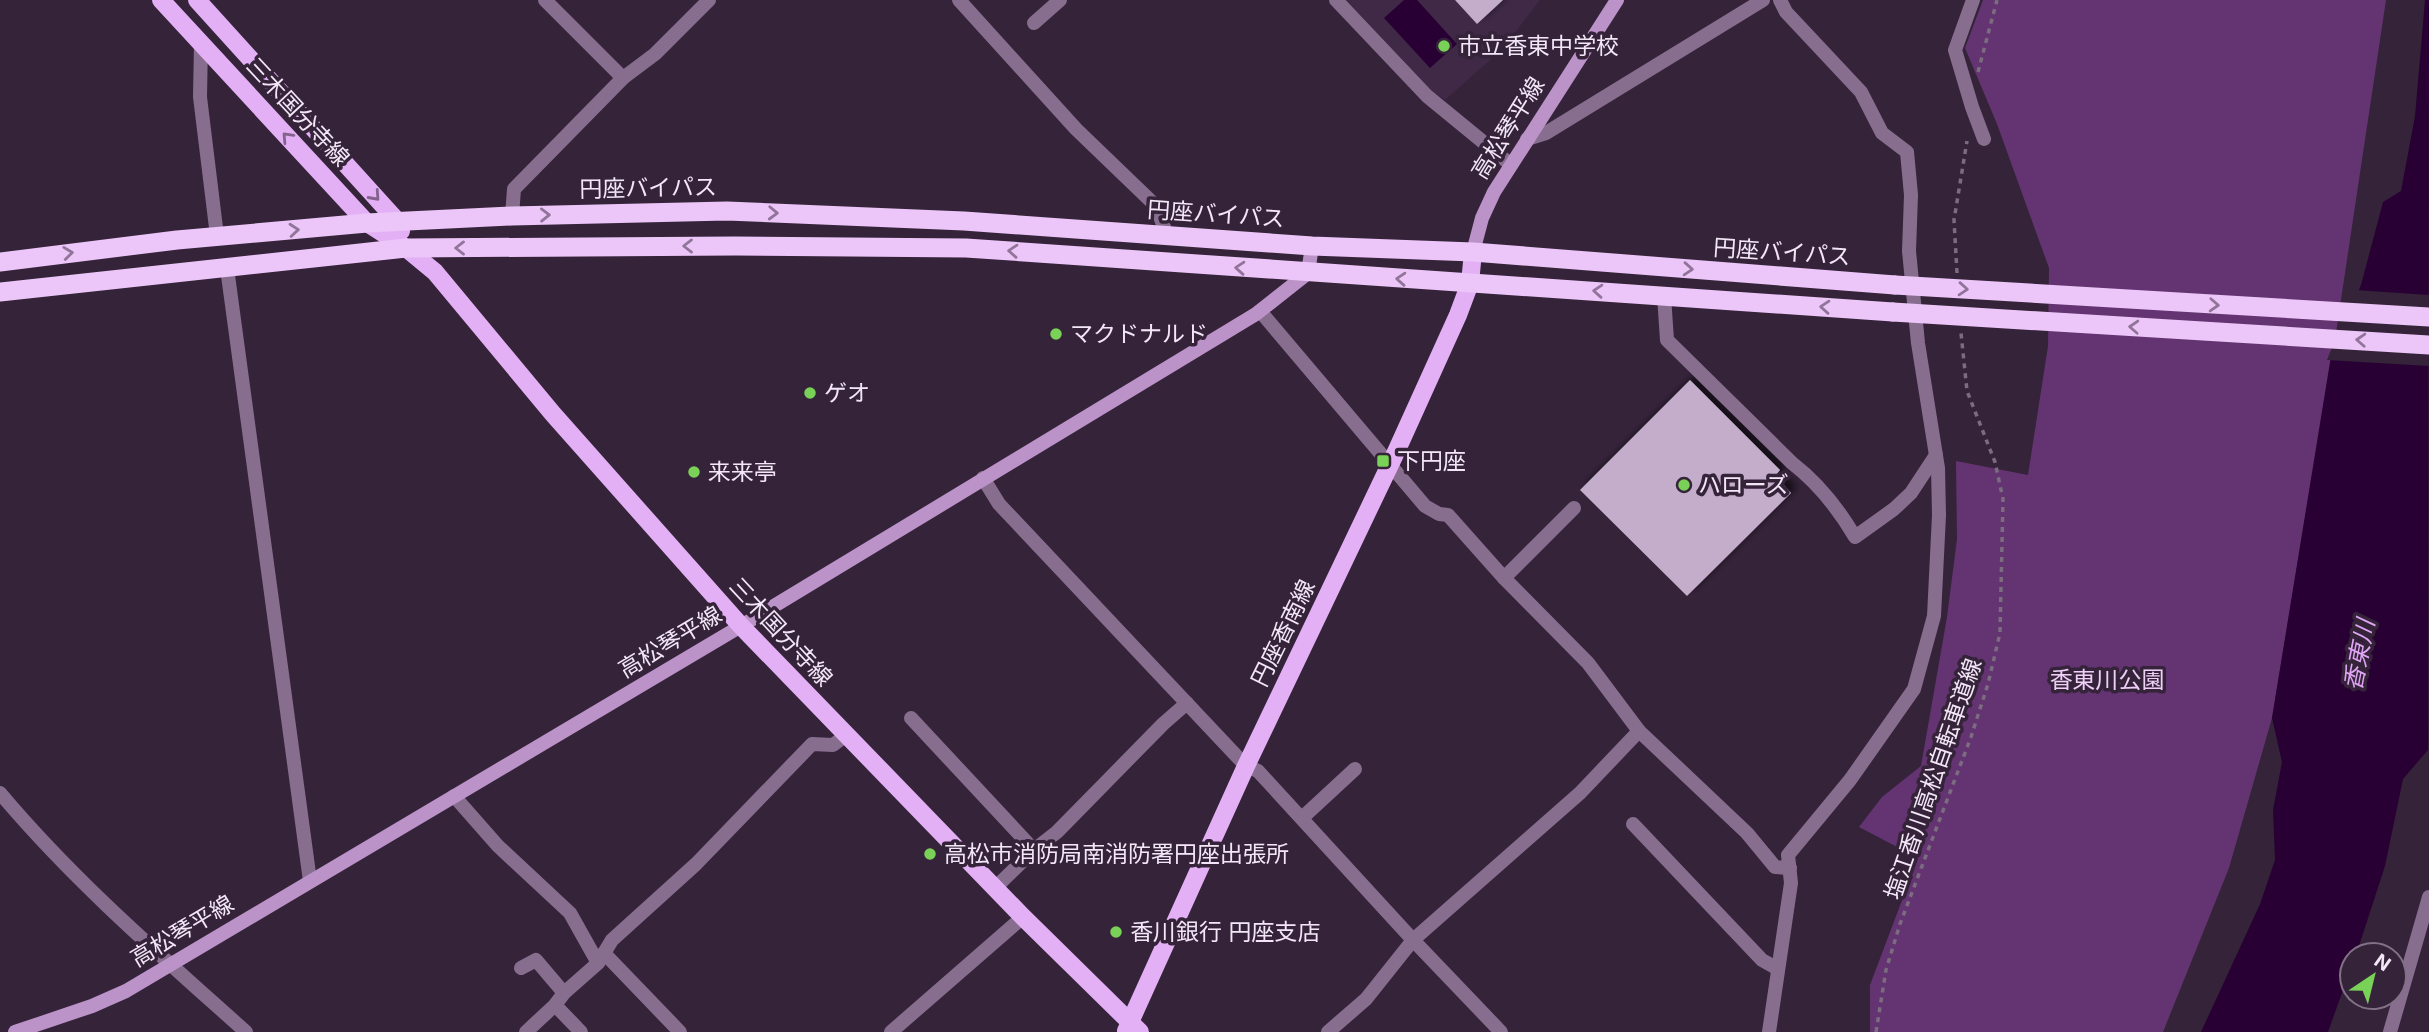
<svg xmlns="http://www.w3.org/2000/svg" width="2429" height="1032" font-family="Inter,'Noto Sans JP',sans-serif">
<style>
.built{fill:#3f2946}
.green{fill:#633471}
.water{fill:#280033}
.pier{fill:#35233a}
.building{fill:#c3adca;filter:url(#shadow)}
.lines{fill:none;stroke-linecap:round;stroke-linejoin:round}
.path{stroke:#7c6c80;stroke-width:3.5;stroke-dasharray:5 5;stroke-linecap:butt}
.minor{stroke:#876e8f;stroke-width:14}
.secondary{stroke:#bb93c8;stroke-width:14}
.primary{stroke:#e4b0f5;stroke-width:18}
.trunk{stroke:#ecc6f8;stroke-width:19}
.trunk-bridge{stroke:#ecc6f8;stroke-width:19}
.oneway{stroke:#84628e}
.oneway2{stroke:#907499}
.poi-dot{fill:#7ad157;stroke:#35233a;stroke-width:2.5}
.labels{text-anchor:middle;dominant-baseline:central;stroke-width:7;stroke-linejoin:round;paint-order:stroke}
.poi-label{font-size:23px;fill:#f3e7f7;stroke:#35233a;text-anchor:start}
.street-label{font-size:23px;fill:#f3e7f7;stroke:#35233a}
.park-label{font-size:23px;fill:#eecff8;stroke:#35233a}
.water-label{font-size:24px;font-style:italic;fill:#e0a4f4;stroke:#35233a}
</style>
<defs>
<filter id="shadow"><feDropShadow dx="6" dy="-6" stdDeviation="3.5" flood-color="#0009"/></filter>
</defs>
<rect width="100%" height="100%" fill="#35233a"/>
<polygon class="built" points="1341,0 1540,0 1517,30 1489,61 1445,100 1432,91"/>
<polygon class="green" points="1983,0 2386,0 2336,333 2272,718 2229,868 2163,1032 1870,1032 1870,985 1918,858 1859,827 1882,797 1921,766 1947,617 1957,539 1956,461 2028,475 2048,346 2049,268 1997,124 1965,48"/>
<g class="water">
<polygon points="1404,0 1417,0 1457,44 1430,68 1384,18"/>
<polygon points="2425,0 2429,0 2428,750 2403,779 2385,866 2356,955 2352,955 2352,965 2328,1032 2201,1032 2260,904 2275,860 2273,810 2282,762 2272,718 2331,356 2361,285 2383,202 2401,191 2415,116"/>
</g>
<polygon class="pier" points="2355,290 2429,295 2429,366 2327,360"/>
<g class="building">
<polygon points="1455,0 1503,0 1477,24"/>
<polygon points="1690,380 1780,470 1775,476 1791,493 1687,596 1580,490"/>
</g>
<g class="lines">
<g class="path">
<polyline points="1978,72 1997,0"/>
<polyline points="1957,273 1954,220 1967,141"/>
<polyline points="1876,1032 1886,970 1900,924 1971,737 1988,684 2000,633 2003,499 1995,462 1967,391 1961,333"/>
</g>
<g class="minor">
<polyline points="545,0 623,78"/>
<polyline points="959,0 1076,129 1156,206 1167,235"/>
<polyline points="1336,0 1427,96 1510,164"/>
<polyline points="1973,0 1955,50 1972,107 1984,139"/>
<polyline points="1034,23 1060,0"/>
<polyline points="201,43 200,97 217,236"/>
<polyline points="1527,139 1546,133 1763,0"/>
<polyline points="512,216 514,189 623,78 655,54 709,0"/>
<polyline points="227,268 310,881"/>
<path d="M1664 296 1667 340 1792 463C1818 483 1838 508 1855 537L1894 509 1911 493 1936 455"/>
<polyline points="1260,311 1425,506 1439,514 1448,515 1504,578 1588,663 1639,731 1747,833 1775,867 1790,868"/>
<polyline points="983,478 999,504 1246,766 1258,771 1413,940 1501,1032"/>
<polyline points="1504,578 1574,508"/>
<polyline points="911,718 1034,850"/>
<path d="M0 793C74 881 160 955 246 1032"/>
<polyline points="454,796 498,846 570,913 598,963"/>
<polyline points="1302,818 1355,769"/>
<polyline points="1633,824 1762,960 1778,969"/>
<polyline points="995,888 1034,850 1057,832 1163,724 1187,703"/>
<polyline points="604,953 680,1032"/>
<polyline points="521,968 536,960 564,993"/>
<polyline points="555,1005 581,1032"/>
<polyline points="526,1032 555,1005 564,993 598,963 612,940 696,864 812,744 833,745 845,736"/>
<polyline points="891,1032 1023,917"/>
<polyline points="1328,1032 1366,999 1413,940 1580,793 1639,731"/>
<polyline points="1769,1032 1791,883 1788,855 1850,780 1914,689 1934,616 1939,515 1938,468 1918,343 1909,251 1911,195 1907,152 1882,133 1861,92 1786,12 1780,0"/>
<polyline points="2390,1032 2429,897"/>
</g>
<g class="secondary">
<polyline points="1473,252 1482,218 1494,192 1617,0"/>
<polyline points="15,1032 92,1006 126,991 741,626 1256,314 1308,273 1312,246"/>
</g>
<g class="primary">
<polyline points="161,0 367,223 406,248 435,272 553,414 741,626 1023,917 1140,1032"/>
<polyline points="197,0 399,223 401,231"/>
<polyline points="1126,1031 1246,766 1396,452 1458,315 1470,283 1473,252"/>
</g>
<g class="trunk">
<polyline points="0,262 177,240 367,223 512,216 727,211 964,221 1312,246 1473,252 1895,285"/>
<polyline points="0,292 406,248 735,246 966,248 1893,312"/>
</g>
<g class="trunk-bridge">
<polyline points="1895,285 2429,317"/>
<polyline points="1893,312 2429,345"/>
</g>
</g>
<defs><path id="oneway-chevron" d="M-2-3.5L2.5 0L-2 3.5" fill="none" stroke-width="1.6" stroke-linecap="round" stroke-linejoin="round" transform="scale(1.75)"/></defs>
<g class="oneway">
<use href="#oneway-chevron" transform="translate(287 137) rotate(-133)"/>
<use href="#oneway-chevron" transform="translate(375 196) rotate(48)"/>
</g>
<g class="oneway2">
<use href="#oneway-chevron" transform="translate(773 213) rotate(2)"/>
<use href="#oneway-chevron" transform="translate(545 215) rotate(-1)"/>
<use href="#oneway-chevron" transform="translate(294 230) rotate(-5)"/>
<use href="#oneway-chevron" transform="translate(688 246) rotate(180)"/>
<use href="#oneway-chevron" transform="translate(460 248) rotate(180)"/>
<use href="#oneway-chevron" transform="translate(1013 251) rotate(-176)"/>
<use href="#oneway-chevron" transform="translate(68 253) rotate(-7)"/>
<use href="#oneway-chevron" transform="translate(1240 268) rotate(-176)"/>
<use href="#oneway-chevron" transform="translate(1688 269) rotate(4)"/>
<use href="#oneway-chevron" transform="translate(1401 279) rotate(-176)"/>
<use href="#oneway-chevron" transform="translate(1963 289) rotate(4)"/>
<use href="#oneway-chevron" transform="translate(1598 291) rotate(-176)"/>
<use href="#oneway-chevron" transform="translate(2214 305) rotate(3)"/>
<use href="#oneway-chevron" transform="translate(1825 307) rotate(-176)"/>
<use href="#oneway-chevron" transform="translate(2134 327) rotate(-177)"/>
<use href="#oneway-chevron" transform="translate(2361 340) rotate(-177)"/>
</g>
<g class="poi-dot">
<circle cx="1444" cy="46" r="7"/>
<circle cx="1056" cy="334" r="7"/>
<circle cx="810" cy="393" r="7"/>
<rect x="1376" y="454" width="14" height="14" rx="3.5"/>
<circle cx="694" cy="472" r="7"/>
<circle cx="1684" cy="485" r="7"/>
<circle cx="930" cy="854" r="7"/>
<circle cx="1116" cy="932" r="7"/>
</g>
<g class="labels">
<g class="poi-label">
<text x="1458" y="46">市立香東中学校</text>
<text x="1070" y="334">マクドナルド</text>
<text x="824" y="393">ゲオ</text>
<text x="1397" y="461">下円座</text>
<text x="708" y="472">来来亭</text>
<text x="1698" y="485">ハローズ</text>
<text x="944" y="854">高松市消防局南消防署円座出張所</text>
<text x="1130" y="932">香川銀行 円座支店</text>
</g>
<g class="street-label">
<text transform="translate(298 112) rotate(47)">三木国分寺線</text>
<text transform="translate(1508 128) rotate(-58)">高松琴平線</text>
<text transform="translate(648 188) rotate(-1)">円座バイパス</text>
<text transform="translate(1216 214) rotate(4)">円座バイパス</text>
<text transform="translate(1782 252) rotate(4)">円座バイパス</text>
<text transform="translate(781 632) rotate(47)">三木国分寺線</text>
<text transform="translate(1283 633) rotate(-64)">円座香南線</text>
<text transform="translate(670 642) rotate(-31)">高松琴平線</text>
<text transform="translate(1933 779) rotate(-71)">塩江香川高松自転車道線</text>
<text transform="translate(182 931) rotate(-31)">高松琴平線</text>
</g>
<g class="park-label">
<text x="2107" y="680">香東川公園</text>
</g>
<g class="water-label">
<text transform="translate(2359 655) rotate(-79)">香東川</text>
</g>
</g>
<g transform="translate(2373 976) rotate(35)"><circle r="33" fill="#35233a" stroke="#817186" stroke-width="2"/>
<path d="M0-5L12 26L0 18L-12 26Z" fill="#7ad157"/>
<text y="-10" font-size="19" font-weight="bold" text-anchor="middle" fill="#f3e7f7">N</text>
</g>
</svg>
